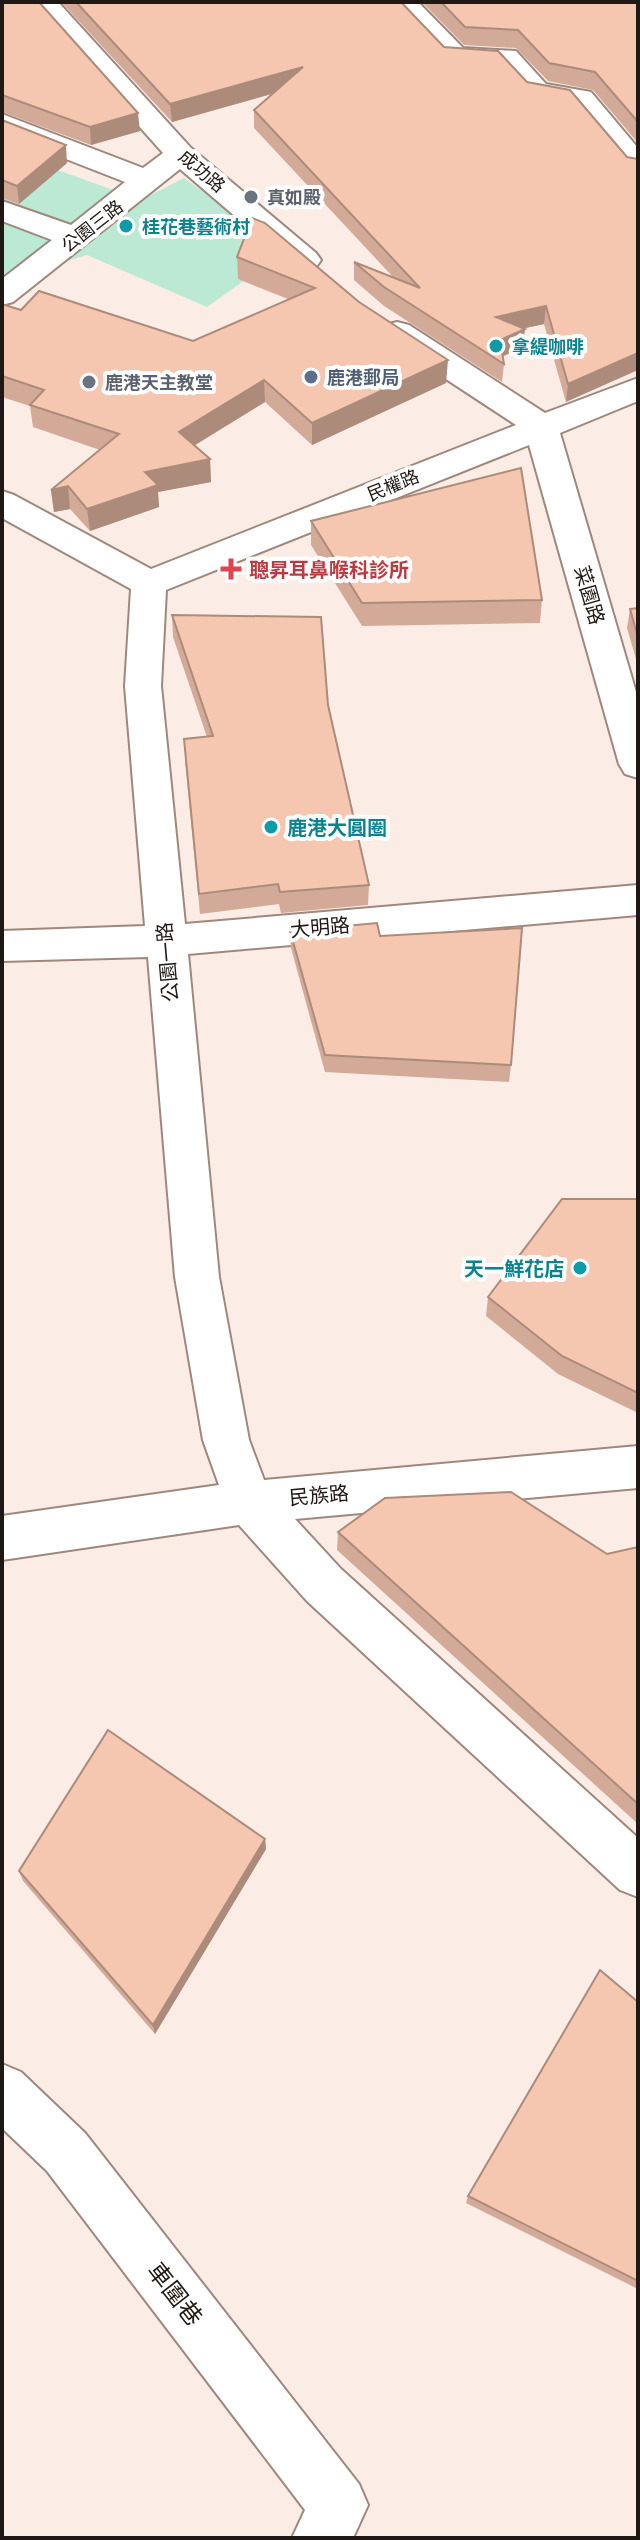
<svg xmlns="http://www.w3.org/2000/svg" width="640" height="2540" font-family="'Asap Condensed','Noto Sans TC',sans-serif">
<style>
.green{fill:#bbe9d3}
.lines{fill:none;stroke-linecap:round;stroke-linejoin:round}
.minor-casing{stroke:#9e887e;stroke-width:4}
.minor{fill:#fff;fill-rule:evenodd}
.wall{fill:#d3aa97}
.shaded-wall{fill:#ac8b7b}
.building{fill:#f5c6b0;stroke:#ac8b7b;stroke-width:2}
.worship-dot{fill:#6b7280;stroke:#fff;stroke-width:3}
.culture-dot{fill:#0f9aa8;stroke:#fff;stroke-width:3}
.service-dot{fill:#5c6f8a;stroke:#fff;stroke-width:3}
.health-dot{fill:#e0444e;stroke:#fff;stroke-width:3}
.labels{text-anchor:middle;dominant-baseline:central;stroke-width:8;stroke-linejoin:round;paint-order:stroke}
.far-street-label{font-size:18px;fill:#201814;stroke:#fff}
.far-worship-label{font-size:18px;font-weight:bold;fill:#5b616d;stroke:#fff;text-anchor:start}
.far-culture-label{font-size:18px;font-weight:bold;fill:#0d838f;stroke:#fff;text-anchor:start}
.far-service-label{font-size:18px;font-weight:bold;fill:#4e5e75;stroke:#fff;text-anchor:start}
.health-label{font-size:20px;font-weight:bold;fill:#be3a42;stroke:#fff;text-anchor:start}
.street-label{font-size:20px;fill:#201814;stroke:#fff}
.culture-label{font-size:20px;font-weight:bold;fill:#0d838f;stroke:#fff;text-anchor:start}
.near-street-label{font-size:24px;fill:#201814;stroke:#fff}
</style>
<rect width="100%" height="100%" fill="#fbede6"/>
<polygon class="green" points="2,150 141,200 184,178 286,251 207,307 87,255 2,280"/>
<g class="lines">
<g class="minor-casing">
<g id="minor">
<polygon points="28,2 58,2 191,148 316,253 321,260 316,267 305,270 294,267 180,169 13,302 2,305 2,279 52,240 2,221 2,201 71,225 125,182 2,134 2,114 143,168 163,153"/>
<polygon points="387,2 418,2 463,48 516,51 546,84 591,92 638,148 638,176 627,173 570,105 526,97 498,66 445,63"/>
<polygon points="397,322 409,325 545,413 638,378 638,401 560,433 638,699 638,778 625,774 619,764 529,445 166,590 161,686 185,924 638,885 638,915 188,954 219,1277 249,1440 264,1480 638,1446 638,1488 295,1519 341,1569 638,1838 638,1897 620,1890 307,1601 239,1525 2,1560 2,1516 219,1485 203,1440 175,1277 148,957 2,961 2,931 145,926 125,686 131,589 2,518 2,491 14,495 151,569 516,425 385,339 381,332 385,325"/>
<polygon points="2,2064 21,2072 85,2133 359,2484 368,2505 353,2538 292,2538 305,2510 47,2171 2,2128"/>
</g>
</g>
<use href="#minor" class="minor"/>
</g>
<g class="wall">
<polygon points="2,2 140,131 91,145 2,112"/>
<polygon points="61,2 401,2 444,47 527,82 627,157 566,402 544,324 524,328 523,347 502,357 504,364 502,382 384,306 354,280 354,262 393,277 254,128 254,110 272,94 172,122"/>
<polygon points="422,2 638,2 638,143 593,90 548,81 516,48 464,45"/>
<polygon points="2,120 67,163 19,204 2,198"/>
<polygon points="252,218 446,383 312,445 265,402 194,446 210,459 211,482 158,492 159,507 90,531 70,509 54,512 51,490 100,450 33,427 30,406 2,397 2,304 21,310 193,341 288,299 238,279 237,257"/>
<polygon points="311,521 542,600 540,623 362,626 311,545"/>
<polygon points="638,608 638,666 627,628 630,609"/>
<polygon points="172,615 328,705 369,885 368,905 281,913 279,904 200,914 185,760 207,737 173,637"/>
<polygon points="290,931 380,936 511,1065 509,1082 325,1072 291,948"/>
<polygon points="638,1199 638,1413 558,1374 486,1316 488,1297"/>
<polygon points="338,1532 607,1554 638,1547 638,1824 337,1550"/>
<polygon points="265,1839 266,1849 155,2034 23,1881 19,1871"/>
<polygon points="638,2002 638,2289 466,2203 468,2196"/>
</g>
<g class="shaded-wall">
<polygon points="303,67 303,85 172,122 170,104"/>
<polygon points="138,113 140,131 91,145 90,127"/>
<polygon points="66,145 67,163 19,204 17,186"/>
<polygon points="546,306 544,324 495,335 496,317"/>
<polygon points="525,329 523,347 498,358 500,340"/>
<polygon points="638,353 638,370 566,402 568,384"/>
<polygon points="448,360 446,383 312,445 312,423"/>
<polygon points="264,380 265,402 180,454 179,432"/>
<polygon points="210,459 211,482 158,492 159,507 90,531 87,509 145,472"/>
<polygon points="68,486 70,509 54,512 51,490"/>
<polygon points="265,1839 266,1849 155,2034 153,2025"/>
</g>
<g class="building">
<polygon points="2,2 39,2 138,113 90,127 2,95"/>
<polygon points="76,2 401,2 444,47 498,51 527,82 570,90 627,157 638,159 638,353 568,384 546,306 496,317 525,329 500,340 504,364 384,287 354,262 420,288 254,110 303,67 170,104"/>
<polygon points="441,2 638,2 638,122 595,72 549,63 518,30 465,27"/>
<polygon points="2,120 66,145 17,186 2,180"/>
<polygon points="252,218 265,223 359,302 448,360 312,423 264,380 179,432 210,459 145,472 158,485 87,509 68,486 51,490 119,434 30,405 44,390 2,376 2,304 21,310 39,291 193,341 315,288 237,257"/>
<polygon points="521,468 542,600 362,603 311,521"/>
<polygon points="638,608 638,637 630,609"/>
<polygon points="172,615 321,617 328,705 369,885 280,892 278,884 199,894 184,739 213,736"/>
<polygon points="377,923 380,936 522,928 511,1065 325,1055 290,931"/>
<polygon points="562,1199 638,1199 638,1393 562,1356 488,1297"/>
<polygon points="511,1492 607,1554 638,1547 638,1804 338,1532 385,1498"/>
<polygon points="108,1730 265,1839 153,2025 19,1871"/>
<polygon points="600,1970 638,2002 638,2281 468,2196"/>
</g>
<g class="worship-dot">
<circle cx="251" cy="197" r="8"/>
<circle cx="89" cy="382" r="8"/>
</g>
<g class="culture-dot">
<circle cx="126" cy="226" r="8"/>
<circle cx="496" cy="346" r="8"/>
<circle cx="271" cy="827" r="8"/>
<circle cx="580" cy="1268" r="8"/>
</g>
<circle class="service-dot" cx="311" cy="377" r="8"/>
<path class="health-dot" d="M227 557h8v8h8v8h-8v8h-8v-8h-8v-8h8z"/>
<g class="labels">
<g class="far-street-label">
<text transform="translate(202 171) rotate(40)">成功路</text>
<text transform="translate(92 226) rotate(-38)">公園三路</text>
<text transform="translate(393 485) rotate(-22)">民權路</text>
</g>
<g class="far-worship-label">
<text x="267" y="197">真如殿</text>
<text x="105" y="382">鹿港天主教堂</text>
</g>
<g class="far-culture-label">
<text x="142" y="226">桂花巷藝術村</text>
<text x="512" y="346">拿緹咖啡</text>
</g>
<g class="far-service-label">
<text x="327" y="377">鹿港郵局</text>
</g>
<g class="health-label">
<text x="249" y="569">聰昇耳鼻喉科診所</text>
</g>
<g class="street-label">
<text transform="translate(590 595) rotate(74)">菜園路</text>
<text transform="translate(320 927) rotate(-5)">大明路</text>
<text transform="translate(167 962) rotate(-95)">公園一路</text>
<text transform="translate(319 1495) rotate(-5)">民族路</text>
</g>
<g class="culture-label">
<text x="287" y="827">鹿港大圓圈</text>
<text x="564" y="1268" text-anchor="end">天一鮮花店</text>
</g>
<g class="near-street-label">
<text transform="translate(175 2294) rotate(52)">車圍巷</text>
</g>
</g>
<rect width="640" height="2540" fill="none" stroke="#201814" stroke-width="8"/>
</svg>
